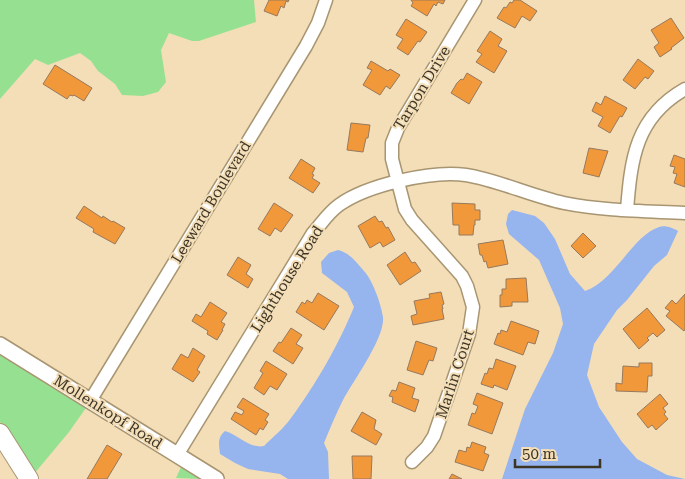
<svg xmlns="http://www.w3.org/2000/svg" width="685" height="479" font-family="'Roboto Serif',serif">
<rect width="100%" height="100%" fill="#f3deb8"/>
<path fill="#96e191" d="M 0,0 L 254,0 L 256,22 L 199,41 L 192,41 L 169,33 L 161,50 L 166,82 L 158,92 L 143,96 L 122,95 L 115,84 L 98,71 L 91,61 L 80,53 L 48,65 L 35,59 L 0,99 Z
M 0,351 L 88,405 L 69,432 L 34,474 L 0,422 Z
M 181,467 L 200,479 L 176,478 Z"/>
<path fill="#96b4ee" d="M 512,210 L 535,216 L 544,223 L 555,239 L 570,274 L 585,291 C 615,281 632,236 659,227 C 665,225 673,228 678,231 L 667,255 L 654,266 L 627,300 L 617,310 L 594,344 L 587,375 L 599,407 L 622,442 L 637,459 L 667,475 L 685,479 L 502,479 L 525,409 L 553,353 L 563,324 L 560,308 L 539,260 L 509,234 L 506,224 L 508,214 Z
M 338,250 C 350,253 356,262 364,271 C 373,281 381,304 383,317 C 385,338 353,381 343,400 C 336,414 330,428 324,443 L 328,452 L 329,479 L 288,479 L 280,474 L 248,469 L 235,463 L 220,454 C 219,444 217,438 225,431 C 239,435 249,449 264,446 C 273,437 284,428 291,418 C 315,386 339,344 354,307 L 347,292 L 322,273 L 321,262 L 329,253 Z"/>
<path fill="#f1983b" stroke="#97795d" d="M 269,0 L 289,0 L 288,2 L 286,1 L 284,8 L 281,6 L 277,16 L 264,11 Z
M 411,0 L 445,0 L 443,4 L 438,2 L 436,6 L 434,4 L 427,16 L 411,6 L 413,3 Z
M 514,0 L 520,0 L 537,11 L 530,21 L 522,16 L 515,28 L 497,18 L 504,7 L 506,8 L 510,2 L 512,3 Z
M 671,18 L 684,38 L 671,48 L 672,49 L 660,57 L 654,47 L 659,43 L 651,30 Z
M 406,19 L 427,32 L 420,42 L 418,41 L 408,55 L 397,48 L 403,39 L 396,35 Z
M 490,31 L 502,39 L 498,46 L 507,51 L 494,73 L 476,62 L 482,54 L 477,51 Z
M 638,59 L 654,71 L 648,79 L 645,77 L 635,89 L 623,80 Z
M 371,61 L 388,71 L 390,69 L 400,75 L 390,89 L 386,86 L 380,95 L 363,85 L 372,70 L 367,68 Z
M 55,65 L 92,88 L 84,101 L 74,95 L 73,96 L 70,95 L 67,99 L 43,84 Z
M 467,73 L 482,82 L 469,104 L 451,93 L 457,83 L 461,79 L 463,80 Z
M 605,96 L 627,108 L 622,117 L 620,116 L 610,133 L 598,126 L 603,117 L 592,111 L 596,102 L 601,105 Z
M 351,123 L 370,125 L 368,138 L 366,138 L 363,152 L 347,150 Z
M 589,148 L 608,151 L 599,177 L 583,173 Z
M 674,155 L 685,159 L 685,187 L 674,183 L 677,174 L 673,173 L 675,167 L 670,166 Z
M 301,159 L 315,168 L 312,174 L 314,175 L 312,178 L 320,183 L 313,193 L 289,178 Z
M 274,203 L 293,215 L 281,232 L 275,228 L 270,236 L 258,229 Z
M 452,203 L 475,204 L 475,210 L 480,210 L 480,220 L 475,220 L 475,225 L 474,225 L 473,235 L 459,235 L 459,225 L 453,225 Z
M 84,206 L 102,218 L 103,216 L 112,222 L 113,221 L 125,228 L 115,244 L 93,232 L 94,229 L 76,218 Z
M 375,216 L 379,222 L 382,221 L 386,228 L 388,227 L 395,240 L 383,247 L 380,242 L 370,248 L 358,226 Z
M 583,233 L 596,246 L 583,258 L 571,246 Z
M 503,240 L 508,264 L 488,268 L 486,261 L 484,262 L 482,255 L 480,255 L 478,244 Z
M 405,252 L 412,263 L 415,262 L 421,271 L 400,285 L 387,265 Z
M 238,257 L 251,265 L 246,274 L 253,279 L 248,288 L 227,275 Z
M 526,278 L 528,302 L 512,302 L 512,306 L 500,307 L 500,295 L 502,295 L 502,289 L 506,289 L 506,279 Z
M 441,292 L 444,304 L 442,305 L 443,309 L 442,309 L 444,319 L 413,325 L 411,316 L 417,314 L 414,301 L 430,298 L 429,294 Z
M 318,293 L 339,306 L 324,330 L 296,312 L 302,302 L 305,304 L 307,300 L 312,303 Z
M 685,294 L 685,329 L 684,331 L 666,316 L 670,311 L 665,308 L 672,300 L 676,304 Z
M 210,302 L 227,313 L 221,322 L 225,324 L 222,330 L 223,330 L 217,340 L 207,334 L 208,331 L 192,321 L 196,314 L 201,317 Z
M 647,308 L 665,330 L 657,337 L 653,333 L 647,338 L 649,340 L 639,349 L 623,329 Z
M 511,321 L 539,331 L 535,344 L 528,342 L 523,355 L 494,344 L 498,333 L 500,334 L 501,330 L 507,332 Z
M 291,328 L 302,335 L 296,344 L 303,348 L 293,364 L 273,351 L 279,342 L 281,343 Z
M 416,341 L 437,348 L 433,361 L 429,360 L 423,375 L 407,370 Z
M 193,348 L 205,356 L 197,370 L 200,372 L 193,382 L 172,369 L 181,354 L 188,358 Z
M 496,359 L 516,366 L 507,390 L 494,385 L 493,388 L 481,384 L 485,373 L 487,374 L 489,368 L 493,369 Z
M 266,361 L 287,374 L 277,390 L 270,386 L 264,395 L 254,388 L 263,373 L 260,371 Z
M 639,363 L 652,363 L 652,376 L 648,376 L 647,392 L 616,391 L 616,383 L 622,384 L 623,366 L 639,367 Z
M 399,382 L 415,388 L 412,398 L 419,400 L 415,412 L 392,402 L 393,397 L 389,396 L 392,390 L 396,391 Z
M 477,393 L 503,403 L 492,434 L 468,425 L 472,413 L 475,414 L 478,406 L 473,404 Z
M 660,394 L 668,404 L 663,408 L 666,412 L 664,414 L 668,419 L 656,430 L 652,425 L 648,428 L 637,414 Z
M 243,398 L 269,414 L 265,420 L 268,422 L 263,430 L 260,428 L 256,435 L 231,419 L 235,412 L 242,415 L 244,411 L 237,407 Z
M 362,412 L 376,420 L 374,429 L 382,434 L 376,445 L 351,431 Z
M 472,442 L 486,447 L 484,453 L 489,455 L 483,471 L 455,462 L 459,450 L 466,452 L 467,447 L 470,448 Z
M 107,445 L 122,454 L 107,479 L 87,479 Z
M 352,456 L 372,456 L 371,479 L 353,479 Z
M 452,474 L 462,479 L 449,479 Z"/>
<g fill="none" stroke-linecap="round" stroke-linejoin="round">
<g stroke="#a89571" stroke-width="15">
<path id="minor" d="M 627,210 C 631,158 636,117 685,89
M 90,401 L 306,46 L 318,23 L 326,0
M 177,455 L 313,233 C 322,223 328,213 339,205 C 367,185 432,170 466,175 C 498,180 531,196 564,203 C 604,211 645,211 685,213
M 412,462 L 427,447 L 434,436 L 469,334 L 473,307 L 467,286 L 462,276 L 412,220 L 405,209 L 392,159 L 392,143 L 398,128 L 475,0"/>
</g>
<g stroke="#a89571" stroke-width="18">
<path id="tertiary" d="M 0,345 L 216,479"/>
</g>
<g stroke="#a89571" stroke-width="20">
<path id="secondary" d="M 0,433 L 29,479"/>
</g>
<use href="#minor" stroke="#fff" stroke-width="12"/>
<use href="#tertiary" stroke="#fff" stroke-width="15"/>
<use href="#secondary" stroke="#fff" stroke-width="18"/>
</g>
<g text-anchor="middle" stroke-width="4" stroke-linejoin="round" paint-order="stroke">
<g font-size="15" fill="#3c3425" stroke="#f3deb8">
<text transform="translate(422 88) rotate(-59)" y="5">Tarpon Drive</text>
<text transform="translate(211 202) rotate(-59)" y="5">Leeward Boulevard</text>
<text transform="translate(287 279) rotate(-58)" y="5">Lighthouse Road</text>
<text transform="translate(455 374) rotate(-72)" y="5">Marlin Court</text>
<text transform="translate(108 412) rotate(32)" y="5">Mollenkopf Road</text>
</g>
</g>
<path d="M515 459v8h85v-8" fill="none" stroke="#3c3425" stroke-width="2.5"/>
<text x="522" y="459" font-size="15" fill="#3c3425" stroke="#f3deb8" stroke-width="4" paint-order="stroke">50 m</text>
</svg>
